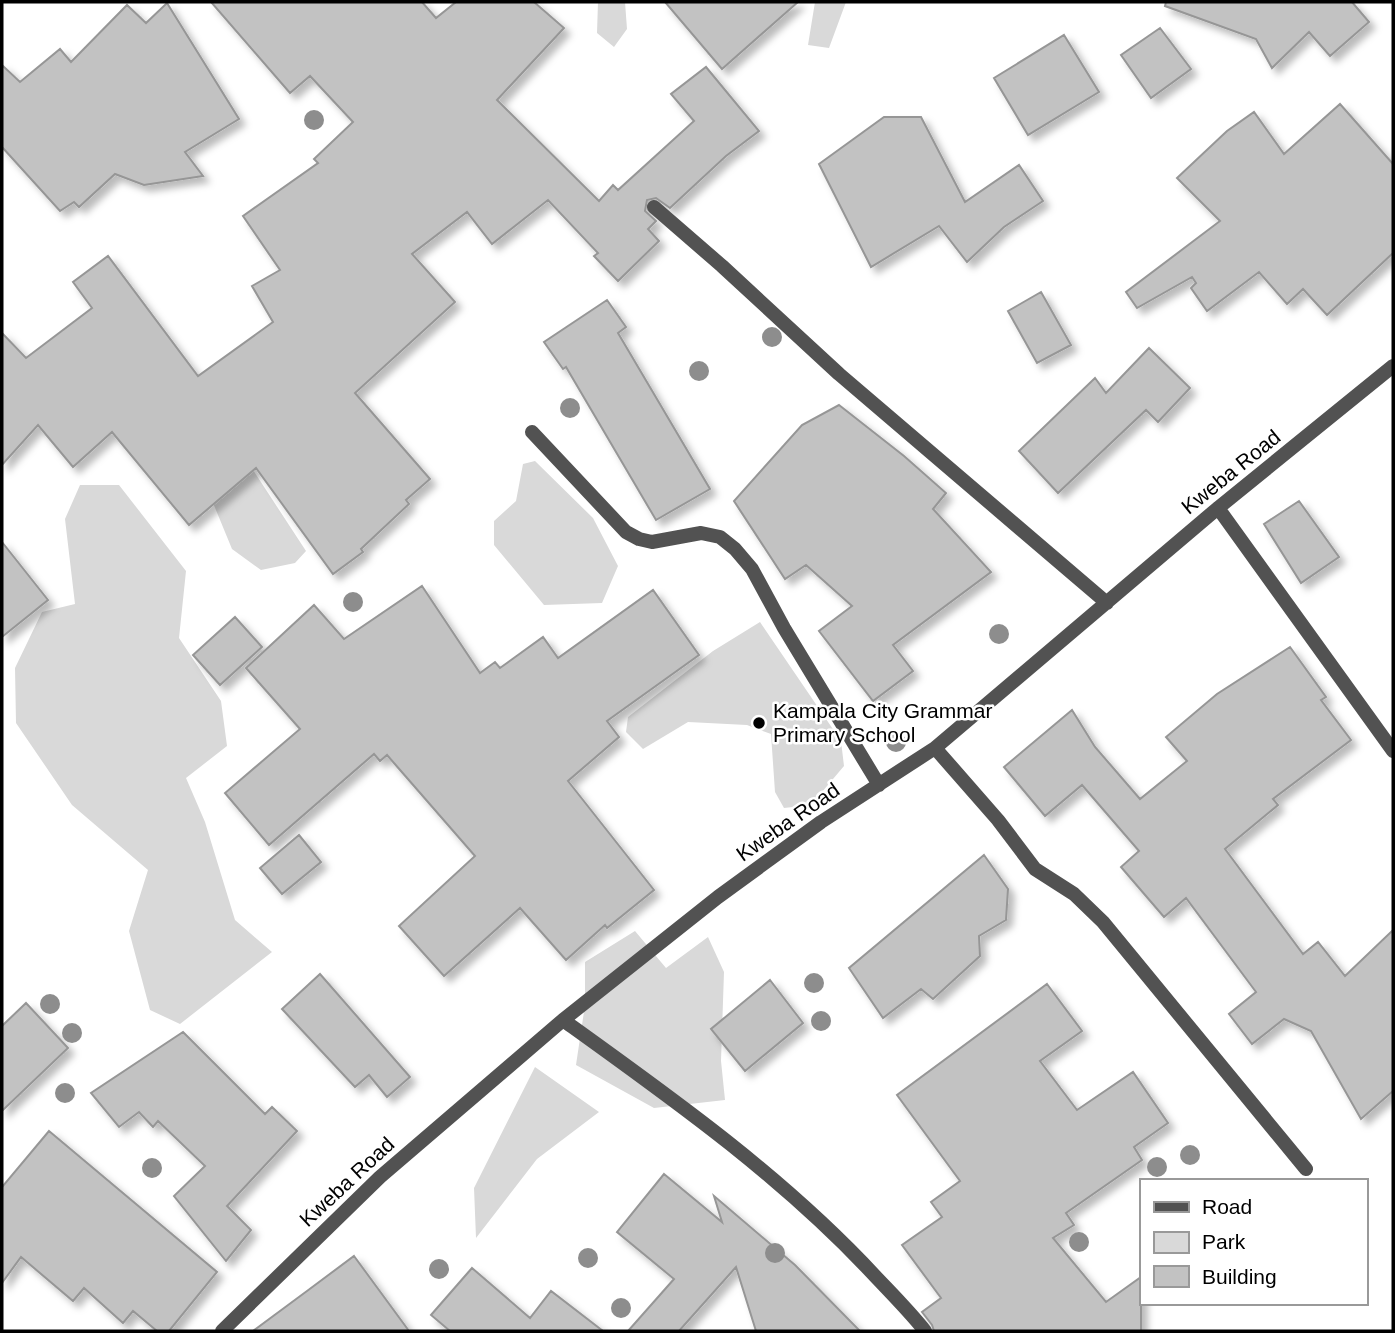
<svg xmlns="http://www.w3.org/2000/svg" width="1395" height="1333" font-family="Helvetica,sans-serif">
<defs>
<filter id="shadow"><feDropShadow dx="6" dy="6" stdDeviation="3.5" flood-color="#0004"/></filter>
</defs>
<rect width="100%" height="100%" fill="#fff"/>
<path fill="#d9d9d9" d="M 598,2 L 625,2 L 627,29 L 614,47 L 597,33 Z
M 815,2 L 846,2 L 829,48 L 808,45 Z
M 236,444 L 306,551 L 295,563 L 261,570 L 232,549 L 204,481 Z
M 535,461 L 593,518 L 618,566 L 602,603 L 544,605 L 494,545 L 494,521 L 516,501 L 523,464 Z
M 80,485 L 119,485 L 186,571 L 179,638 L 221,701 L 227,746 L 186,778 L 205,822 L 235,920 L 272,952 L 180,1024 L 150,1010 L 129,931 L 148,870 L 72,805 L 16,723 L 15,668 L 42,612 L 75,604 L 65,519 Z
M 760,622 L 841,741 L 844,766 L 811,805 L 784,808 L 775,792 L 771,734 L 747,725 L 688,722 L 643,749 L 626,732 L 628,717 L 713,651 Z
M 635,931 L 666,968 L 708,937 L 724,972 L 721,1061 L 725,1100 L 654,1108 L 576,1065 L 585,1005 L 585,962 Z
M 535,1067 L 599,1112 L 537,1159 L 476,1238 L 474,1188 Z"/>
<path fill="#c2c2c2" stroke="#969696" stroke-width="2" filter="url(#shadow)" d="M 211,2 L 422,2 L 436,18 L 456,2 L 534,2 L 564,28 L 497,100 L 599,201 L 613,185 L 618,190 L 694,121 L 671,94 L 706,67 L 759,131 L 726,156 L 670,208 L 656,198 L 647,200 L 645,211 L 656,221 L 648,229 L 659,241 L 618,281 L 594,256 L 598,253 L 548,200 L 492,244 L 467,212 L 412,254 L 455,302 L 355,393 L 430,479 L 406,500 L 409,504 L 361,549 L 363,552 L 333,574 L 256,468 L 189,525 L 112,432 L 73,467 L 38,425 L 2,465 L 2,333 L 26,358 L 92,308 L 73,282 L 108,256 L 198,376 L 273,322 L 252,286 L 280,270 L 243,216 L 318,163 L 314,159 L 353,122 L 310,76 L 290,93 Z
M 665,2 L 798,2 L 722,69 Z
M 1166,2 L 1352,2 L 1369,22 L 1330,56 L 1309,32 L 1272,68 L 1256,39 L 1165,6 Z
M 167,3 L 239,119 L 185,152 L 203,176 L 144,185 L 115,174 L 79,207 L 74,202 L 60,211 L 2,147 L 2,65 L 20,82 L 60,49 L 71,62 L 127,5 L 146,23 Z
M 1160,28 L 1191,69 L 1151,98 L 1121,55 Z
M 1064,35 L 1099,92 L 1028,135 L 994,78 Z
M 1340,104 L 1393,164 L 1393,253 L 1327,315 L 1303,289 L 1287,304 L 1259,272 L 1207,311 L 1191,288 L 1196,283 L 1192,277 L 1137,308 L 1126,292 L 1220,221 L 1177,178 L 1227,131 L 1254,112 L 1284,154 Z
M 884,117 L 921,117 L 965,202 L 1019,165 L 1043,201 L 1004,227 L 967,262 L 939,226 L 871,267 L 819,164 Z
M 1041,292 L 1071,345 L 1037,363 L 1008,311 Z
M 607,300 L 626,327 L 618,333 L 710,489 L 656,520 L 566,367 L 563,369 L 544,342 Z
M 1149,348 L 1190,388 L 1158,422 L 1146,410 L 1058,493 L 1019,451 L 1095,378 L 1106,393 Z
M 839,405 L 904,456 L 946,493 L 933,509 L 991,572 L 893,645 L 913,671 L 873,701 L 819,631 L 852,606 L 806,565 L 785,579 L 734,501 L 802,425 Z
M 1299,501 L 1339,557 L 1301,583 L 1264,524 Z
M 2,542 L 48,600 L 2,637 Z
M 422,586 L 480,673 L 495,662 L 500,668 L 543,637 L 558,658 L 653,590 L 699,655 L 607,721 L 619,737 L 568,781 L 654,890 L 607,928 L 605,925 L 566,960 L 520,908 L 444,976 L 399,926 L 475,856 L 387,755 L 380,761 L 374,754 L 269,845 L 225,793 L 300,729 L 246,668 L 314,605 L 344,639 Z
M 235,617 L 262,647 L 220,685 L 193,655 Z
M 1290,647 L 1326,697 L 1321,700 L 1351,740 L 1273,799 L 1278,805 L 1225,849 L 1303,954 L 1318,942 L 1345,976 L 1393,930 L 1393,1091 L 1361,1119 L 1311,1031 L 1284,1019 L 1252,1044 L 1229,1014 L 1256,992 L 1186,898 L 1164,917 L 1121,867 L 1139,851 L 1082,785 L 1045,816 L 1004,767 L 1072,710 L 1095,747 L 1140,799 L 1187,761 L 1166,737 L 1217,694 Z
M 299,835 L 321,862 L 282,894 L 260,868 Z
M 984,855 L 1008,889 L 1006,920 L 979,936 L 980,956 L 933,999 L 921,989 L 883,1018 L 849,968 Z
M 320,974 L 410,1077 L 387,1097 L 369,1075 L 355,1087 L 282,1009 Z
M 770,980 L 803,1023 L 745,1071 L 711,1029 Z
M 1047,984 L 1082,1031 L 1040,1061 L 1077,1110 L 1133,1072 L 1168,1123 L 1134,1147 L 1142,1160 L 1066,1213 L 1074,1225 L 1053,1238 L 1106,1302 L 1141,1277 L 1141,1331 L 934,1331 L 932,1325 L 922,1312 L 941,1298 L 902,1245 L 942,1217 L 931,1202 L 960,1181 L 897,1095 Z
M 26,1003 L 68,1048 L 2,1111 L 2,1026 Z
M 183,1032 L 265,1114 L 272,1107 L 297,1131 L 227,1206 L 251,1230 L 226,1261 L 174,1196 L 205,1166 L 158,1121 L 153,1127 L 139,1112 L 119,1127 L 91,1093 Z
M 49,1131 L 217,1272 L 169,1331 L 157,1331 L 133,1311 L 123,1323 L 84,1288 L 73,1301 L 21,1257 L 2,1283 L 2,1187 Z
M 664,1174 L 722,1222 L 714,1196 L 795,1265 L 860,1331 L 756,1331 L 736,1267 L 679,1331 L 628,1331 L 674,1279 L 617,1232 Z
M 354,1256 L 409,1331 L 253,1331 L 307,1291 Z
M 472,1268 L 530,1318 L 551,1291 L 603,1331 L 450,1331 L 431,1315 Z"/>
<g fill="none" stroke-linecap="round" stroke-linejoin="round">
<path stroke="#525252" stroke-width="14" d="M 654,207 L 722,266 L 839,374 L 1107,603
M 532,432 L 626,532 L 639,539 L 652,542 L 701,533 L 720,537 L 735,549 L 752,569 L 784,628 L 879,785
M 1218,508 L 1393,751
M 935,748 L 998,820 L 1035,869 L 1074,894 L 1103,922 L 1306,1169
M 563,1020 C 673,1099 783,1177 875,1276 C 892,1294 910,1312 925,1331
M 222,1331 L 380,1177 L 563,1020 L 718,897 L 821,822 L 935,748 L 1218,508 L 1393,366"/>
</g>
<g fill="#8d8d8d">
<circle cx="314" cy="120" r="10"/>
<circle cx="772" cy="337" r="10"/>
<circle cx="699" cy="371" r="10"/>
<circle cx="570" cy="408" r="10"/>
<circle cx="353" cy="602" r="10"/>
<circle cx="999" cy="634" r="10"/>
<circle cx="896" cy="742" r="10"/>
<circle cx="814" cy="983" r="10"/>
<circle cx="50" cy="1004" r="10"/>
<circle cx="821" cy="1021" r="10"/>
<circle cx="72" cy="1033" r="10"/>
<circle cx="65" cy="1093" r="10"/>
<circle cx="1190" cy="1155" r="10"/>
<circle cx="1157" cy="1167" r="10"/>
<circle cx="152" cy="1168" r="10"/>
<circle cx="1079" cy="1242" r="10"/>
<circle cx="775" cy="1253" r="10"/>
<circle cx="588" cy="1258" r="10"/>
<circle cx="439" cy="1269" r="10"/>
<circle cx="621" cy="1308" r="10"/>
</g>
<circle fill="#000" stroke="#fff" stroke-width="2.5" cx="759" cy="723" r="7"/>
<g text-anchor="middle" stroke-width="5" stroke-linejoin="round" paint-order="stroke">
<g font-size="21" fill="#000" stroke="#fff">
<text transform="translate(1231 472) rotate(-39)" y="7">Kweba Road</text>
<text transform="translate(788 822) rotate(-35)" y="7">Kweba Road</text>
<text transform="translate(347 1182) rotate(-43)" y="7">Kweba Road</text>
</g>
<g font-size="21" fill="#000" stroke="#fff" text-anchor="start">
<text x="773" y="718">Kampala City Grammar<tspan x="773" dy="24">Primary School</tspan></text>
</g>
</g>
<rect width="1395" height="1333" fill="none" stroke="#000000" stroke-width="7"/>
<rect x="1140" y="1179" width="228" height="126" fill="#ffffff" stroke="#999999" stroke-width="2"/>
<rect x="1154" y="1202" width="35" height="10" fill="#525252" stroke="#999999" stroke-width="2"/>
<text x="1202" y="1214" font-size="21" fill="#000000">Road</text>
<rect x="1154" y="1232" width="35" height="21" fill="#d9d9d9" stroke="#999999" stroke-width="2"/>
<text x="1202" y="1249" font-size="21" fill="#000000">Park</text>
<rect x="1154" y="1266" width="35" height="21" fill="#c2c2c2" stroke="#999999" stroke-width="2"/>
<text x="1202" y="1284" font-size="21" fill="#000000">Building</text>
</svg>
